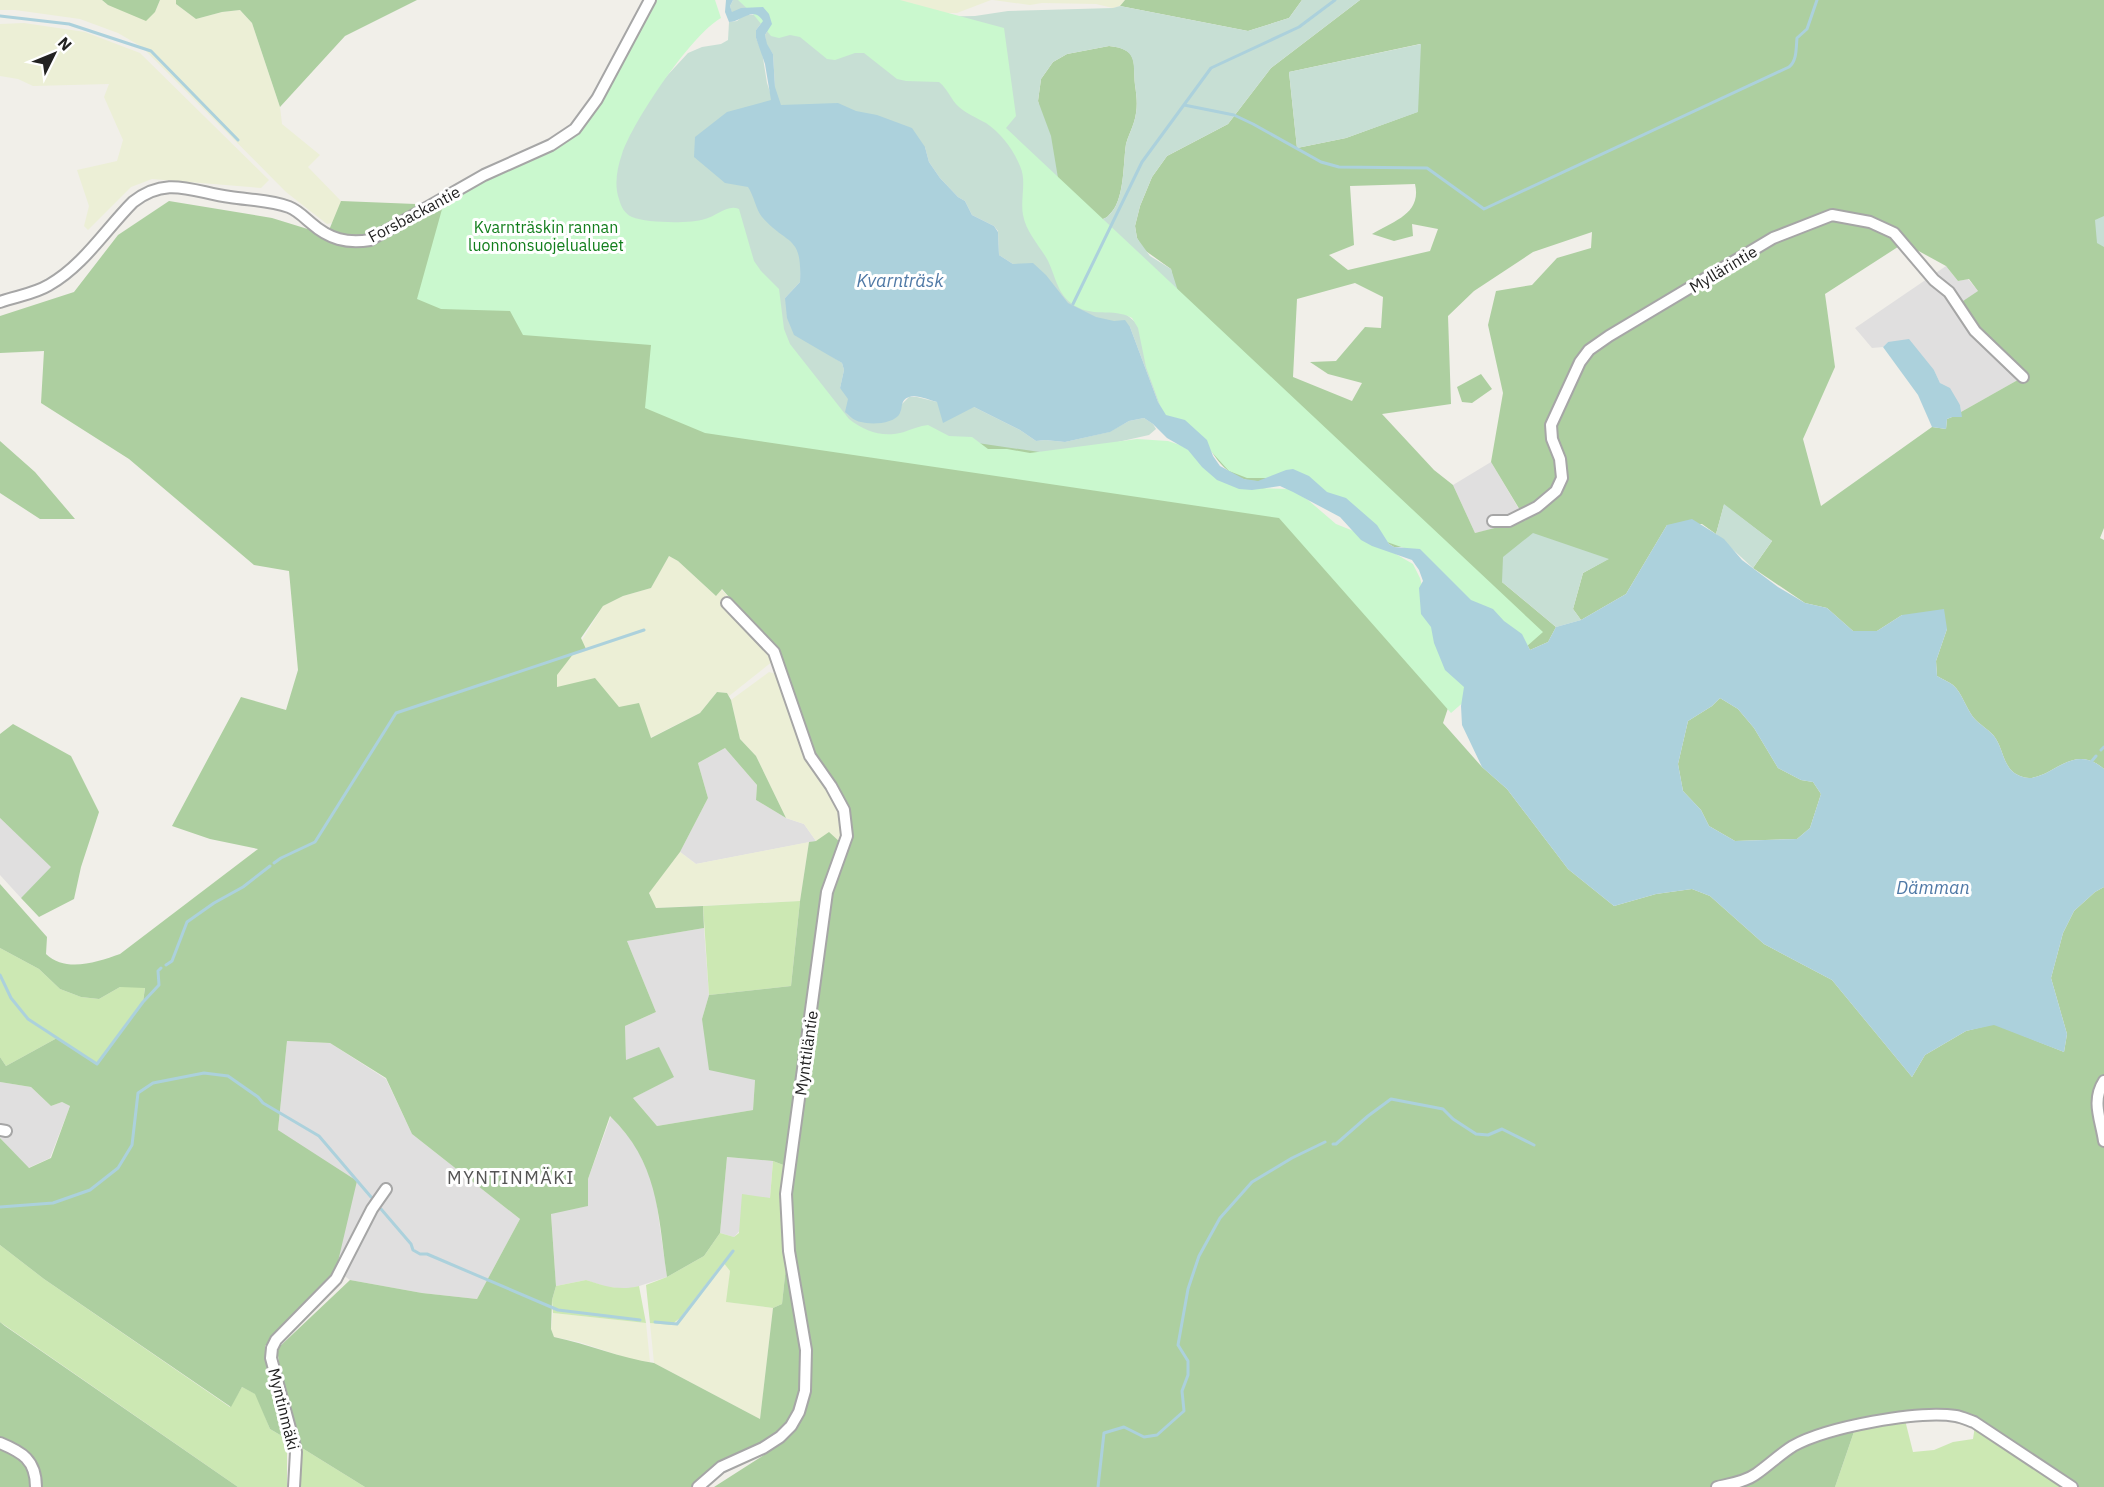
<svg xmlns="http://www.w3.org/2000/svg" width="2104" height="1487" font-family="'IBM Plex Sans',sans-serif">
<rect width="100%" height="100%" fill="#f1efe9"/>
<path fill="#e0dfdf" d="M 1946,266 L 1958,281 L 1968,279 L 1978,291 L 2023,377 L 1961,412 L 1960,405 L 1940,383 L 1934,370 L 1888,342 L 1883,347 L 1872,348 L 1855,328 Z
M 1491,462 L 1526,521 L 1475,533 L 1453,485 Z
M 725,748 L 757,785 L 756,800 L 786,818 L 804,824 L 816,841 L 696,864 L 680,852 L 708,798 L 698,763 Z
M 0,818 L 52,867 L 21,898 L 0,875 Z
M 704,928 L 709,995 L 702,1019 L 755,1080 L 753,1110 L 657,1126 L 633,1098 L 674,1076 L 626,1061 L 625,1026 L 656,1012 L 627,941 Z
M 287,1041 L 330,1043 L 386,1079 L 412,1134 L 520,1219 L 477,1299 L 422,1293 L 350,1280 L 336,1270 L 278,1130 Z
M 0,1082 L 31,1087 L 51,1106 L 62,1102 L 70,1106 L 50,1158 L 28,1168 L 0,1138 Z
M 611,1116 L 635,1144 L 654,1185 L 667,1277 L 630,1289 L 606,1287 L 586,1280 L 556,1286 L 551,1213 L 587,1206 L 588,1179 Z
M 727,1157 L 773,1161 L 770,1198 L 734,1237 L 720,1233 Z"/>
<path fill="#ecefd6" d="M 0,0 L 102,0 L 108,5 L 155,12 L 160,0 L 176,0 L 176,4 L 196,19 L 222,12 L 240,10 L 252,23 L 280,107 L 282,124 L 320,155 L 308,167 L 341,201 L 336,222 L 327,224 L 286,192 L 142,47 L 118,33 L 80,19 L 15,10 L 0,10 Z
M 883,0 L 991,0 L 957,13 L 938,13 Z
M 993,0 L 1125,0 L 1120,6 L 1113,8 L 1096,4 L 1042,3 L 1030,5 Z
M 24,23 L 85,32 L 140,53 L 269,180 L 261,188 L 152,179 L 131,187 L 88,230 L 84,226 L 89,206 L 77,170 L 117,161 L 123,140 L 104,97 L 109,84 L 33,86 L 18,79 L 0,76 L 0,24 Z
M 669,556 L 678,561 L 716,596 L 721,589 L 744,614 L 773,661 L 729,696 L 727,693 L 717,692 L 700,713 L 650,738 L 619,708 L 557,688 L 556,675 L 574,653 L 603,606 L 623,596 L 651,588 Z
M 769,672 L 780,675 L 840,811 L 844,836 L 841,843 L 816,841 L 804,824 L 786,818 L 756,756 L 740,739 L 731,700 Z
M 809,842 L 800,901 L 655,908 L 649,892 L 680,852 L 696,864 Z
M 723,1261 L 730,1271 L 727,1302 L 773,1308 L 760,1419 L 654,1363 L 650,1323 L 671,1325 L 680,1318 Z
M 553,1313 L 646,1323 L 650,1362 L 636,1361 L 579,1342 L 554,1337 L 551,1329 Z"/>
<path fill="#cce8b3" d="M 800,901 L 791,986 L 709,995 L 703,906 Z
M 0,948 L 39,969 L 60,989 L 81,997 L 99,999 L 120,987 L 145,987 L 143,1002 L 97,1064 L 57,1038 L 6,1066 L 0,1057 Z
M 773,1161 L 786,1166 L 787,1257 L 782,1304 L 773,1308 L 726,1302 L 730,1271 L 723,1262 L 680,1318 L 671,1325 L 650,1323 L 646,1285 L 667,1277 L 704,1256 L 720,1233 L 734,1237 L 739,1233 L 742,1194 L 770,1198 Z
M 0,1245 L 44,1279 L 230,1407 L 242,1387 L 256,1394 L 270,1429 L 287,1439 L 287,1487 L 238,1487 L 0,1322 Z
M 586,1280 C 604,1286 620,1291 639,1286 L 646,1323 L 553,1313 L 552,1300 L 556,1286 Z
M 1905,1420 L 1913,1452 L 1934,1450 L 1953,1442 L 1973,1439 L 1975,1426 L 2066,1487 L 1835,1487 L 1855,1429 Z
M 302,1448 L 365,1487 L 299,1487 Z"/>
<path fill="#adcfa0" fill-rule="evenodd" d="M 102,0 L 160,0 L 155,12 L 146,21 L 108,5 Z
M 176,0 L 417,0 L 345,36 L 280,107 L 252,23 L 240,10 L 222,12 L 196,19 L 176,4 Z
M 1125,0 L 1302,0 L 1289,18 L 1248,31 L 1120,6 Z
M 1360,0 L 2104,0 L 2104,528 L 2100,538 L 2104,540 L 2104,769 C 2070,739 2047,788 2020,776 C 2004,770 2004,752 1996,739 C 1991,730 1979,725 1973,717 C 1966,708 1962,693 1953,685 C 1949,682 1942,679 1937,676 L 1936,661 L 1947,629 L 1902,615 L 1877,631 L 1853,631 L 1827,608 L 1805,603 L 1753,568 L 1772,541 L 1724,505 L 1716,534 L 1702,524 L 1667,525 L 1626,594 L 1581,620 L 1573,609 L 1583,573 L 1608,559 L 1502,582 L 1556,627 L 1548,642 L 1530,650 L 1522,634 L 1439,570 L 1409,547 L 1394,547 L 1389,544 L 1346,498 L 1258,481 C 1235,482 1217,464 1208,444 L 1171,269 L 1143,249 L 1137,238 L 1135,226 L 1140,206 L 1152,177 L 1167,156 L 1228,124 L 1271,68 ZM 1420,44 L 1417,112 L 1346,138 L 1297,148 L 1289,72 ZM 1415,184 C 1422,214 1393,221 1372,234 L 1394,241 L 1413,236 L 1412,224 L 1438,229 L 1430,251 L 1348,270 L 1329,255 L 1354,245 L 1350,186 ZM 1592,232 L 1591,248 L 1557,258 L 1532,285 L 1496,291 L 1488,325 L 1503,393 L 1491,462 L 1526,520 L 1475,533 L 1453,485 L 1434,470 L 1382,414 L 1451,404 L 1448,316 L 1474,291 L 1533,252 ZM 1904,243 L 1946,266 L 1958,281 L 1969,279 L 1978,291 L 1963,301 L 1975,331 L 2023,377 L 1961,412 L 1961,417 L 1952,417 L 1947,419 L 1946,429 L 1932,427 L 1821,506 L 1803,439 L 1835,367 L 1825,294 ZM 1355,283 L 1383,297 L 1381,328 L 1365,327 L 1336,361 L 1310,362 L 1328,374 L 1362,383 L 1352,401 L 1293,377 L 1297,299 Z
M 1109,46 C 1139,49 1133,62 1135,85 C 1137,98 1138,109 1134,122 C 1132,129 1128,136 1126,144 C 1123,163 1125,201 1109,215 C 1106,219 1097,221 1092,223 L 1060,190 L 1038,101 L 1041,79 L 1053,62 L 1067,54 Z
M 169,201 L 272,218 L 327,235 L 341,201 L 490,207 L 500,216 L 629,275 L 662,280 L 701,279 L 719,284 L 733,295 L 745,311 L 779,384 L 794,397 L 803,412 L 808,436 L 827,445 L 847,451 L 869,451 L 892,446 L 922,432 L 964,441 L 1105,452 L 1147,447 L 1206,473 L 1274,491 L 1410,595 L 1451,699 L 1443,723 L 1482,767 L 1507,789 L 1568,869 L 1614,906 L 1656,894 L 1692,889 L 1710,896 L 1764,944 L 1832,980 L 1912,1077 L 1925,1055 L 1966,1031 L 1994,1024 L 2064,1052 L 2067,1034 L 2051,978 L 2063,933 L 2074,911 L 2095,892 L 2104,887 L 2104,1487 L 2067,1487 L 2066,1479 L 1974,1417 L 1954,1412 L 1925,1411 L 1901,1413 L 1857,1423 L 1835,1487 L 714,1487 L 778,1446 L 800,1418 L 807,1394 L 811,1369 L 794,1250 L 789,1191 L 830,894 L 850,837 L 847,812 L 832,781 L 813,755 L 777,652 L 722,589 L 716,596 L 678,561 L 669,556 L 651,588 L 623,596 L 603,606 L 581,638 L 586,649 L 574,653 L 557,675 L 557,687 L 595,678 L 619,707 L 639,703 L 651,738 L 700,713 L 717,692 L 727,693 L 731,700 L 740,739 L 756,756 L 786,818 L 756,800 L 757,785 L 725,748 L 698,763 L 708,798 L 680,852 L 649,893 L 656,908 L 703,906 L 704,928 L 627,941 L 656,1012 L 625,1026 L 626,1060 L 659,1047 L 674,1077 L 633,1098 L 657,1126 L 753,1110 L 755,1080 L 709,1070 L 702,1019 L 709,995 L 791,986 L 800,901 L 809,842 L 816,841 L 829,832 L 841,843 L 824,891 L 786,1166 L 773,1161 L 727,1157 L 720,1233 L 704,1256 L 667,1277 C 658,1215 659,1163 610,1116 L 588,1179 L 588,1206 L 551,1214 L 556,1286 L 552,1300 L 551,1329 L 554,1337 C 588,1344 620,1358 654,1363 L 760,1419 L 773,1308 L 782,1304 L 787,1257 L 803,1367 L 801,1392 L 793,1414 L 785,1427 L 766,1441 L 720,1461 L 692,1487 L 365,1487 L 302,1448 L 282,1383 L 277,1349 L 350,1280 L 422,1293 L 477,1299 L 520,1219 L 412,1134 L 386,1078 L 330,1043 L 287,1041 L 278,1130 L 357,1181 L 336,1270 L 265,1346 L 287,1439 L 270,1429 L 255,1394 L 242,1387 L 231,1407 L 44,1279 L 0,1245 L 0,1138 L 29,1168 L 51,1158 L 70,1106 L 62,1102 L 51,1106 L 31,1087 L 0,1082 L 0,1057 L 6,1066 L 57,1038 L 98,1064 L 143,1002 L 145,988 L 120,987 L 99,999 L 81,997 L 60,989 L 39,969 L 0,948 L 0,884 L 47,937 L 46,954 C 66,973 97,962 120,954 L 258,849 L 210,839 L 172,826 L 241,697 L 286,710 L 298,670 L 289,571 L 254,565 L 129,459 L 41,403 L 44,351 L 0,353 L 0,316 L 74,292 L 118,235 Z
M 1481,374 L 1492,389 L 1472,403 L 1462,402 L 1457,387 Z
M 0,441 L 35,472 L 75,519 L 40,519 L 0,493 Z
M 1720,698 L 1738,709 L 1754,728 L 1778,768 L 1801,780 L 1813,782 L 1821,794 L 1810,828 L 1797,839 L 1735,841 L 1709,826 L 1701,810 L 1683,791 L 1678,764 L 1688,721 L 1712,706 Z
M 13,724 L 71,756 L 99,812 L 81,867 L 74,899 L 39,917 L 21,898 L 51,867 L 0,818 L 0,734 Z
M 0,1322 L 5,1326 L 238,1487 L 0,1487 Z"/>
<path fill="#c7dfd4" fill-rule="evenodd" d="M 733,0 L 851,0 L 928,17 L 975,16 L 1008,11 L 1113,8 L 1120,6 L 1248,31 L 1289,18 L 1302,0 L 1360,0 L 1271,68 L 1228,124 L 1167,156 L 1152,177 L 1140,206 L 1135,226 L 1137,238 L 1150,256 L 1171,269 L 1183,307 L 1166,415 L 1158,402 L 1130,327 L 1099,323 L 1056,301 L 1013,264 L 999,255 L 998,231 L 994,226 L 972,215 L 965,201 L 958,197 L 940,178 L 929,162 L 925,147 L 801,260 L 800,282 L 785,298 L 828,354 L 842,363 L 844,370 L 840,388 L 900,413 L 901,405 L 909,397 L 917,397 L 937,402 L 974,407 L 1020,430 L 1036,441 L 1045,440 L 1065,442 L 1109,432 L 1129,421 L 1144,418 L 1153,424 L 1156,429 L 1149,435 L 1060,455 L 964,441 L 869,451 L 491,195 L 652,92 L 688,53 L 702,47 L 721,44 L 728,40 L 729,22 L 737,21 L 744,15 L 757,15 L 763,21 L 756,30 L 756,38 L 762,52 L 767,83 L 771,95 L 775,87 L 773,54 L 766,44 L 765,35 L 772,24 L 769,14 L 732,13 L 730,6 ZM 1109,46 C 1138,49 1133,62 1135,85 C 1137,98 1138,109 1134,122 C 1132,129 1128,136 1126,144 C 1123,163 1125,201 1109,215 C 1106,219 1097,221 1092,223 L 1060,190 L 1051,136 L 1038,101 L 1041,79 L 1053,62 L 1067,54 ZM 1094,287 L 1146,310 L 1154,338 Z
M 1421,44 L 1418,112 L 1346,138 L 1297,148 L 1289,72 Z
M 2104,216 L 2104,247 L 2097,243 L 2095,220 Z
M 1724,504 L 1772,541 L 1753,568 L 1716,534 Z
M 1533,533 L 1609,559 L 1583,573 L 1573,609 L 1581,620 L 1556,627 L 1502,582 L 1503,557 Z"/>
<path fill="#caf8ce" d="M 652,0 L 715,0 L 721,18 C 691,35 633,121 622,154 C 617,168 614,185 619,199 C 621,207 625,214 632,217 C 647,223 689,224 705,219 C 717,216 727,204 739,209 L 754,261 L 761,271 L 779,289 L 784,329 L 790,344 L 849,419 C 866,432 883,438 904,432 C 912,429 920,426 928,425 L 949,436 L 972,437 L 988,449 L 1007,449 L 1030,453 L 1137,439 L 1168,441 L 1180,445 L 1254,488 L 1290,489 L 1308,500 L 1336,524 L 1361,534 L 1413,564 L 1420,578 L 1426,601 L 1490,679 L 1451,713 L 1279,518 L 705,433 L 645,408 L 651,345 L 523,335 L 510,311 L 441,309 L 417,299 L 444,202 L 572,130 Z
M 738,0 L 900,0 L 1004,28 L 1016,116 L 1006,128 L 1543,632 L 1508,663 L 1429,560 L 1418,553 L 1387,542 L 1353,518 L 1265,478 L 1247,478 L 1229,471 L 1208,448 L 1171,421 L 1162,411 L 1146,367 L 1138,328 L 1132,318 C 1113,307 1091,319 1071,303 C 1057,293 1055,274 1047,259 C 1039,245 1026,232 1023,215 C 1020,199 1027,181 1020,166 C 1013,149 1001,133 986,123 C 977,118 967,114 959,107 C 951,100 948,89 939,82 L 906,81 L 897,79 L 864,53 L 855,53 L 835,60 L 827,59 L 800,37 L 790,35 L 779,38 L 771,36 L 753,14 Z"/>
<path fill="#acd1dc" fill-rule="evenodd" d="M 726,0 L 733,0 L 730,6 L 732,12 L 741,8 L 763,7 L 769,14 L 772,24 L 765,35 L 767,44 L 773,54 L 775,87 L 781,105 L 838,103 L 856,111 L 877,115 L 912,128 L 925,147 L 929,162 L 940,178 L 958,197 L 965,201 L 972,215 L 994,226 L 998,232 L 999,255 L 1013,264 L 1033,263 L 1046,275 L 1068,303 L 1096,317 L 1114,321 L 1125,320 L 1130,327 L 1158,402 L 1166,415 L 1185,420 L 1207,440 L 1213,456 L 1220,466 L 1244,479 L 1258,481 L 1286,470 L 1293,469 L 1309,476 L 1327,492 L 1346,498 L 1377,525 L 1389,544 L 1394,547 L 1420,549 L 1471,600 L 1493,609 L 1504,621 L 1522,634 L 1530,650 L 1548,642 L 1556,627 L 1581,620 L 1626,594 L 1667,525 L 1692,519 L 1724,539 L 1742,560 L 1778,587 L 1805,603 L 1827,608 L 1853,631 L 1877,631 L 1902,615 L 1944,609 L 1947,629 L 1936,661 L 1937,676 C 1942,679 1949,682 1953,685 C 1962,693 1966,708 1973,717 C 1979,725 1991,730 1996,739 C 2004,752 2004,770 2020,776 C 2047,788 2070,739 2104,769 L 2104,887 L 2095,892 L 2074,911 L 2063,933 L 2051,978 L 2067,1034 L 2064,1052 L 1994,1025 L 1966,1031 L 1925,1055 L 1912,1077 L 1832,980 L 1764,944 L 1710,896 L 1692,889 L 1656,894 L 1614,906 L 1568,869 L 1507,789 L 1482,767 L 1462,725 L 1461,706 L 1464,687 L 1445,670 L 1434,643 L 1431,627 L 1421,614 L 1419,588 L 1423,581 L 1419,570 L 1412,560 L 1372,546 L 1361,540 L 1340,517 L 1293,492 L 1280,486 L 1252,490 L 1239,489 L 1217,480 L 1202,467 L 1188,450 L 1167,438 L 1153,424 L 1144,418 L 1129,421 L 1110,432 L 1065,442 L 1045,440 L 1036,441 L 1020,430 L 974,407 L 943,423 L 937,402 C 929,400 917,394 909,397 C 900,400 903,407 900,413 C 895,424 871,425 861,422 C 854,421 850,416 845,412 L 848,399 L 840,388 L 844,370 L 842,363 L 794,335 L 787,318 L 785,298 L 800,282 C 802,234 789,247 762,217 C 756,210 754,196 748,187 L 725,183 L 694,157 L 695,137 L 727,112 L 771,100 L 765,64 L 756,38 L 756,30 L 763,21 C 754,5 740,22 729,22 L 725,12 ZM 1720,698 L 1738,709 L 1754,728 L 1778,768 L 1801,780 L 1813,782 L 1821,794 L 1810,828 L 1797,839 L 1735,841 L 1709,826 L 1701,810 L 1683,791 L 1678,764 L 1688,721 L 1712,706 Z
M 1909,339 L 1934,370 L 1940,383 L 1950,388 L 1960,405 L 1962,417 L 1952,417 L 1947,419 L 1946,429 L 1932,427 L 1918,395 L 1883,347 L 1888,342 Z"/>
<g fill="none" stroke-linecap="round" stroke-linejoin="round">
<path stroke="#acd1dc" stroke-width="3" d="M 0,16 L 69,24 L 151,51 L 238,140
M 1184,105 L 1234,115 L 1253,124 L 1321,162 L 1339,167 L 1427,168 L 1484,209 L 1789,67 C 1797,61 1796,48 1797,38 L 1807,29 L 1817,0
M 1073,304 L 1142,162 L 1211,68 L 1299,27 L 1335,0
M 2101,750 L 2104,747
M 2091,762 L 2096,756
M 274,863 L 281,858 L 315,842 L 396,713 L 644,630
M 166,965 L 172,961 L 187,922 L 214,903 L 243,887 L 270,866
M 0,975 L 11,998 L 28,1019 L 97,1064 L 143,1002 L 159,985 L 158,971 L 161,968
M 1333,1144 L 1336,1144 L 1368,1116 L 1391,1099 L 1443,1109 L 1453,1119 L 1476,1134 L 1488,1135 L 1502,1129 L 1534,1145
M 0,1207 L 53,1203 L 90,1190 L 118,1168 L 132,1145 L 138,1093 L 153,1083 L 204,1073 L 228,1076 L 258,1097 L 263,1103 L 319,1136 L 371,1197
M 381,1209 L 411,1244 L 413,1250 L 420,1254 L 427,1254 L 558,1310 L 640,1320
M 655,1322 L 677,1324 L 733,1251
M 1098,1487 L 1104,1433 L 1124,1427 L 1144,1437 L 1157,1435 L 1184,1411 L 1182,1391 L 1188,1375 L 1188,1361 L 1178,1345 L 1188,1289 L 1199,1256 L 1220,1218 L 1252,1182 L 1292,1158 L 1325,1142"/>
<g stroke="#a6a6a6" stroke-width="14">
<path id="street" d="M 0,302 C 17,296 34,294 49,285 C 83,266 106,229 133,202 C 167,175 193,192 230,197 C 249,200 270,200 289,207 C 297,210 304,217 311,223 C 329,239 347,244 370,240 L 484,175 L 551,145 L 575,129 L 597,99 L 650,0
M 1493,521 L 1509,521 L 1537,507 L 1556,491 L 1562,478 L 1560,459 L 1552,439 L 1551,425 L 1580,362 L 1589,350 L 1609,336 L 1773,238 L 1832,215 L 1870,222 L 1894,233 L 1934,280 L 1949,292 L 1975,331 L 2023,377
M 2104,1081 C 2091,1101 2101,1120 2104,1141
M 0,1130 L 6,1131
M 0,1443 C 22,1452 36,1460 36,1487
M 294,1487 L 296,1452 L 294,1443 L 271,1358 L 272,1348 L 276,1340 L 336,1279 L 372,1209 L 386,1189
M 698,1487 L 721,1467 L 763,1448 L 780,1437 L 791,1426 L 799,1412 L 805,1391 L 806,1350 L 789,1251 L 786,1194 L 827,892 L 847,836 L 844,810 L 831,786 L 810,756 L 774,652 L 727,603
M 1717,1487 C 1730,1484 1745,1482 1756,1474 C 1769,1465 1780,1454 1793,1446 C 1827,1427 1918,1410 1956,1416 C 1962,1417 1968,1420 1974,1422 L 2072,1487"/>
</g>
<use href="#street" stroke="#fff" stroke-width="10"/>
</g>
<g text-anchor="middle" stroke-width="6" stroke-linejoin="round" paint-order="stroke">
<g font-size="16" fill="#222" stroke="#fff">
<text transform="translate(414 214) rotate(-28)" y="6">Forsbackantie</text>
<text transform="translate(1723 269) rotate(-31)" y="6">Myllärintie</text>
<text transform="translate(806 1053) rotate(-82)" y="6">Mynttiläntie</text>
<text transform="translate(284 1409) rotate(76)" y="6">Myntinmäki</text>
</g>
<g font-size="16" fill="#127e1c" stroke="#fff">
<text x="546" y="233">Kvarnträskin rannan<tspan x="546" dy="18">luonnonsuojelualueet</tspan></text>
</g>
<g font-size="18" font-style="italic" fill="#4f79a6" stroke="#fff">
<text x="900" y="287">Kvarnträsk</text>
<text x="1933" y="894">Dämman</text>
</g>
<g font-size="18" letter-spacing="1.5" fill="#555" stroke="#fff">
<text x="511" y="1184">MYNTINMÄKI</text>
</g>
</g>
<g transform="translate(54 54) rotate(47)" stroke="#ffffff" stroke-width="4.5" paint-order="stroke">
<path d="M0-4.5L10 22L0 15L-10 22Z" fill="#222222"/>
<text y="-9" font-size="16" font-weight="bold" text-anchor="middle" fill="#222222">N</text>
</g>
</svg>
